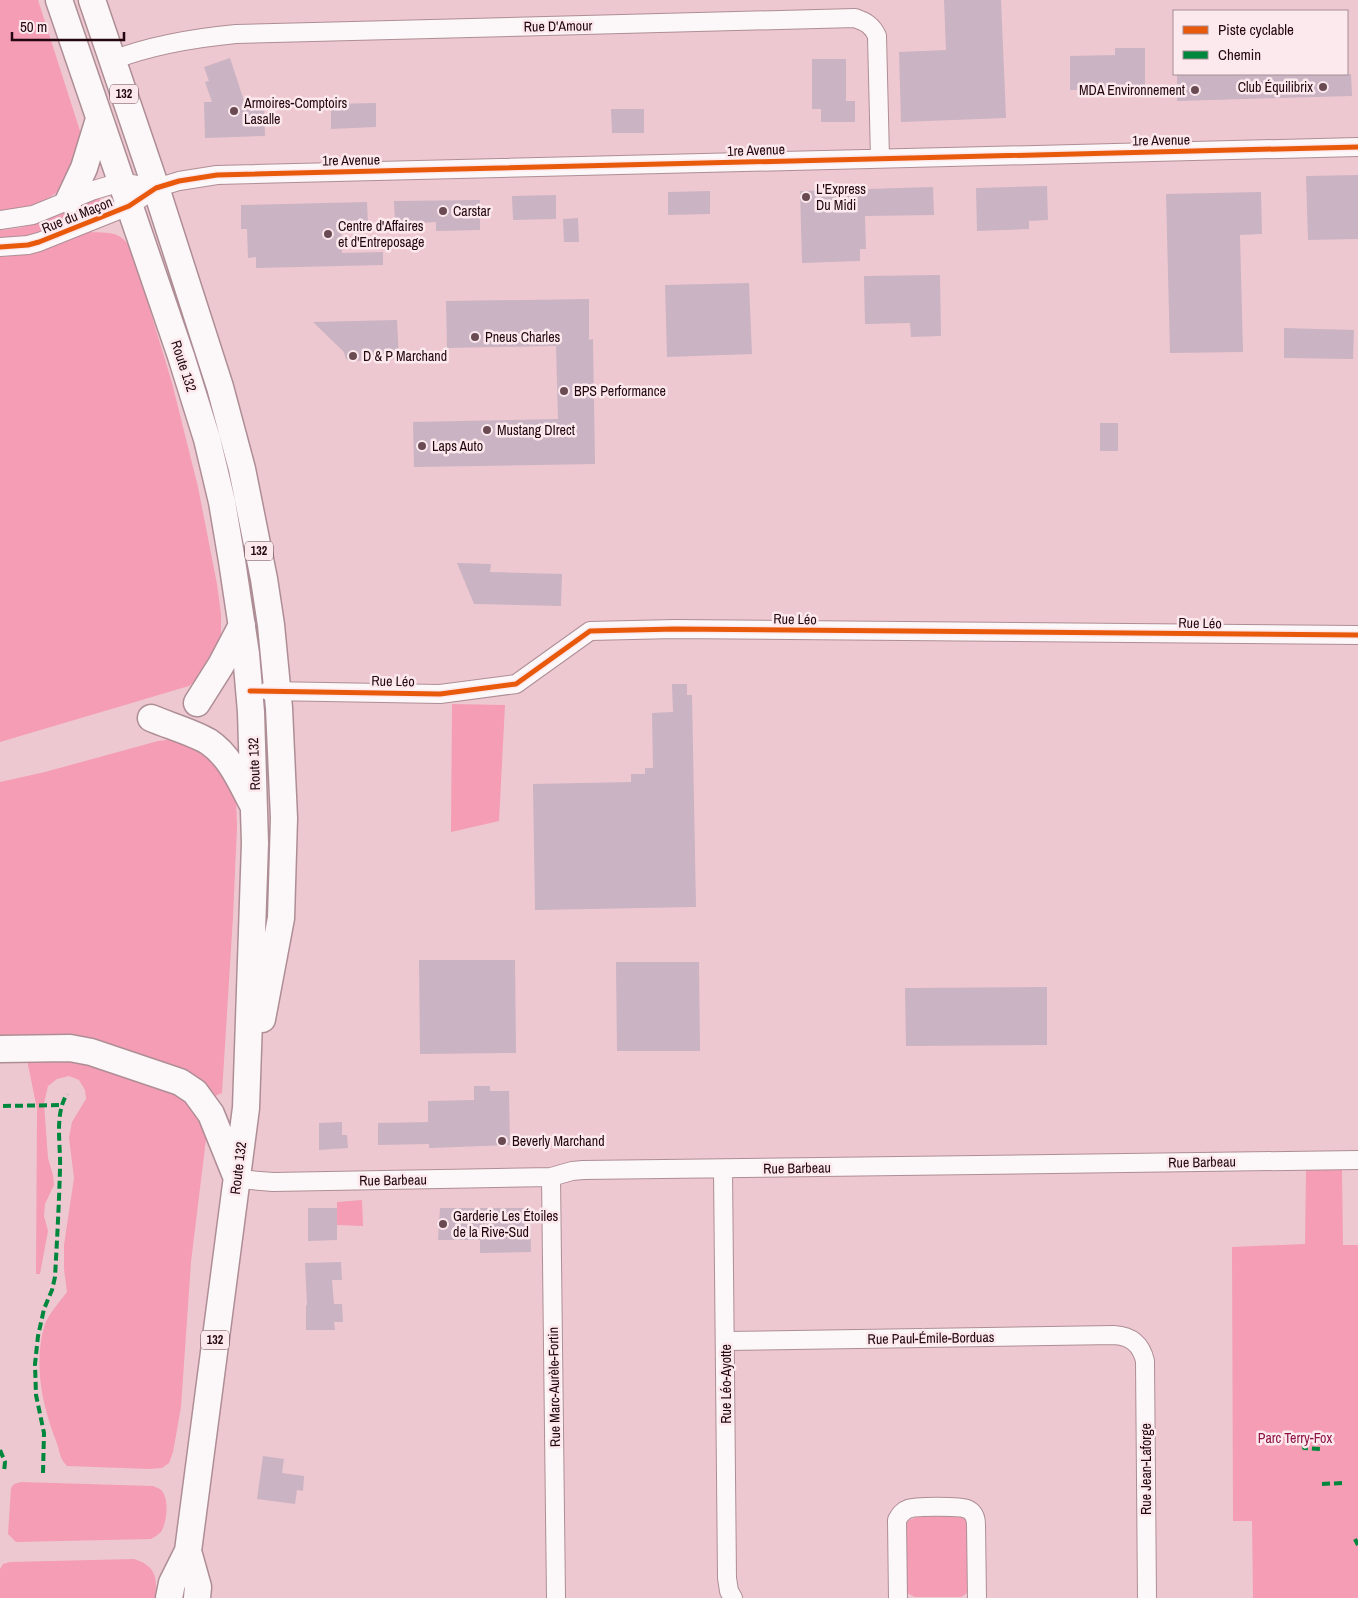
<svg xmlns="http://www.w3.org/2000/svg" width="1358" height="1598" font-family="'Archivo Narrow',sans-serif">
<rect width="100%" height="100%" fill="#eec8d0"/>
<path fill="#f49db4" d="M 0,0 L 38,0 L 81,134 C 80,145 77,153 72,164 C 69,171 67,179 63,185 C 53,202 18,210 0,211 Z
M 99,198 L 103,205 L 38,233 L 21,237 L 0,239 L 0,230 C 35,229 67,211 99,198 Z
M 89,232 C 114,233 124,231 134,257 L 172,383 L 198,487 L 217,584 L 221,614 L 221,641 L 201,677 L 189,686 L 0,742 L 0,257 L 33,254 Z
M 452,704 L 505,705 L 499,821 L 451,832 Z
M 174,739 L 216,758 L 236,798 L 237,827 L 233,917 L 222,1093 L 210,1098 L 199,1086 L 0,1042 L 0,782 L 45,772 L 158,741 Z
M 26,1055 L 77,1058 L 186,1097 L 207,1131 L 191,1262 L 181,1407 L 173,1452 L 169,1463 L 162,1468 L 150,1469 L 67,1466 C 59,1458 60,1451 56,1441 C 43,1407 34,1368 43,1331 C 46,1316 58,1304 67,1292 L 64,1269 L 64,1245 L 74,1178 L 69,1138 L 72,1122 L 86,1099 L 85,1090 L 79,1080 L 69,1076 L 57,1079 L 48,1086 L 44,1103 L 48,1158 L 53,1175 L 54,1185 L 45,1204 L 44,1216 L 48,1231 L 40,1274 L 36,1274 L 37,1109 Z
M 1306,1170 L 1342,1170 L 1343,1245 L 1358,1245 L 1358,1598 L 1253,1598 L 1252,1521 L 1233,1521 L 1232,1247 L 1305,1244 Z
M 362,1200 L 363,1226 L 337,1225 L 337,1202 Z
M 21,1482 L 153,1486 C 155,1487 158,1488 160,1489 C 170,1497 167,1522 161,1532 C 158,1535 154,1537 151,1539 L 16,1542 L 8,1534 L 11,1488 L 14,1484 Z
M 959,1516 L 966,1520 L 967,1524 L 968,1590 L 966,1594 L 961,1597 L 915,1597 L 907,1593 L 906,1589 L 906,1524 L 909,1520 L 917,1517 Z
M 134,1559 C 155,1566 158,1576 155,1598 L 0,1598 L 0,1569 L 3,1564 L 10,1562 Z"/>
<path fill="#cab3c3" d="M 944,0 L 1001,0 L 1006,118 L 901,122 L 899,52 L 946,50 Z
M 1115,48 L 1145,48 L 1145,90 L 1070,90 L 1070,56 L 1115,55 Z
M 230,58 L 244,101 L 264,101 L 265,136 L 205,138 L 204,102 L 212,102 L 205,82 L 209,81 L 204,67 Z
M 812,59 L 846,59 L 846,101 L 855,101 L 855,122 L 821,122 L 821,109 L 812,109 Z
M 1177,74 L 1351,74 L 1352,96 L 1177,101 Z
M 376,103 L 376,127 L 331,129 L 331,104 Z
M 611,109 L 644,109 L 644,133 L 612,133 Z
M 1358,175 L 1358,239 L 1308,240 L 1306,176 Z
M 1047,186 L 1048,220 L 1029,221 L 1029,229 L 977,231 L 976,188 Z
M 933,187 L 934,215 L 865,216 L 866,249 L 860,249 L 860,261 L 802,263 L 800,191 Z
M 710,191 L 710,214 L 668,215 L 668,192 Z
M 1261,192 L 1262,234 L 1240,235 L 1243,352 L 1170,353 L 1166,194 Z
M 556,195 L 556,219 L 513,220 L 512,196 Z
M 480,200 L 480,230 L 436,231 L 436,222 L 395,224 L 394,201 Z
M 367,202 L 368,225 L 341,225 L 342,253 L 383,252 L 383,265 L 256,268 L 256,257 L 248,258 L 247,229 L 241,229 L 241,205 Z
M 578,218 L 579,242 L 564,242 L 563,219 Z
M 940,275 L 941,336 L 911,337 L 910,323 L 865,324 L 864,276 Z
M 749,283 L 752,354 L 667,357 L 665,285 Z
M 589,299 L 589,340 L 593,339 L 595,464 L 414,467 L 413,422 L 558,419 L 556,346 L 447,348 L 446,301 Z
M 397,320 L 399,359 L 354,361 L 346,359 L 344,352 L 313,322 Z
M 1284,328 L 1354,330 L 1353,359 L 1284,358 Z
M 1100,423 L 1118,423 L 1118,451 L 1100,451 Z
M 457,563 L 491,564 L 490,572 L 562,574 L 561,606 L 474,604 Z
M 672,684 L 687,684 L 687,695 L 692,695 L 696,907 L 535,910 L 533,784 L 631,782 L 631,774 L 645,774 L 645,768 L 653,768 L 652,713 L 673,712 Z
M 419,960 L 515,960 L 516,1053 L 420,1054 Z
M 616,962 L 699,962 L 700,1051 L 617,1051 Z
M 1047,987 L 1047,1045 L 906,1046 L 905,988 Z
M 474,1086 L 490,1086 L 490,1091 L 509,1091 L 510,1145 L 429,1148 L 429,1144 L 378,1145 L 378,1123 L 428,1122 L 428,1101 L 474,1100 Z
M 342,1122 L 342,1135 L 347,1135 L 348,1148 L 319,1150 L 319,1123 Z
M 308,1208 L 337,1208 L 337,1240 L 308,1241 Z
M 440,1208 L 530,1208 L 531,1252 L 480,1253 L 480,1240 L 438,1240 Z
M 341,1262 L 342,1280 L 332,1280 L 334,1304 L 342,1304 L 343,1322 L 334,1322 L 335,1330 L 306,1330 L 306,1305 L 307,1305 L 305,1263 Z
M 263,1456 L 284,1459 L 282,1473 L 304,1476 L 303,1491 L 297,1490 L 295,1504 L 257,1499 Z"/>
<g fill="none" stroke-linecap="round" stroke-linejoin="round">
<g stroke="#ae8e96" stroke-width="20">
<path id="minor" d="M 113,60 C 152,45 194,38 236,34 L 855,18 C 866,22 872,25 877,36 L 880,158
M 0,220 L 33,215 L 94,190 L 121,182 L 156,188
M 0,247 L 28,245 L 39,242 L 129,206 L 156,188 L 179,181 L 217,175 L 1358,147
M 268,691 L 440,694 L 516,684 L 590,631 L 675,629 L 1358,635
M 723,1169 L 727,1578 L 729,1591 L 733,1598
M 551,1177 L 556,1598
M 237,1179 L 273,1182 L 551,1177 L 572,1171 L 583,1170 L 1358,1160
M 725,1341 L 1114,1335 C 1131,1336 1141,1344 1145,1361 L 1147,1598
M 898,1598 L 897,1520 C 900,1515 902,1511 908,1509 C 915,1506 960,1506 967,1509 C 974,1512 976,1518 976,1525 L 977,1598"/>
</g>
<g stroke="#ae8e96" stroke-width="29">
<path id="highway" d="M 59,0 L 181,356 L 207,439 L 222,502 L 232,561 L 246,654 L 251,712 L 255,843 L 246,1108 L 188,1551 L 172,1583 L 169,1598
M 92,0 L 156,188 L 220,387 L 242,469 L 264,579 L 271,625 L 279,708 L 284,818 L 281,918 L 262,1019
M 69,200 L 84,168 L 99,119
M 197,703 L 221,665 L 242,625
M 151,718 C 167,725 195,733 209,742 C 231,757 241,783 253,805
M 0,1049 L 70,1048 L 91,1052 L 180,1082 L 195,1092 L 211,1114 L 236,1176
M 188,1551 L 198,1587 L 197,1598"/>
</g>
<use href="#minor" stroke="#fcf7f8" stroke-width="18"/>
<use href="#highway" stroke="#fcf7f8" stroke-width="26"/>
<path stroke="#00873e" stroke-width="4" stroke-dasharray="8 4" stroke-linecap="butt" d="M 3,1106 L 61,1105
M 1321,1437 L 1303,1438 L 1304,1448 L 1322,1449
M 0,1450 L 5,1462 L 4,1472
M 43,1473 L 44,1433 L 36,1395 L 35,1364 L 38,1336 L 44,1309 L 52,1290 L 55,1277 C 57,1241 59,1205 60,1169 C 61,1145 54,1115 67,1094
M 1322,1484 L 1342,1483
M 1355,1539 L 1358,1545"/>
<g stroke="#fce9ed" stroke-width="8">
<path id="cycleway" d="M 0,247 L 28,245 L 39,242 L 129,206 L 156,188 L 179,181 L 217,175 L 1358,147
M 250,691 L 440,694 L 516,684 L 590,631 L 675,629 L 1358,635"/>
</g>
<use href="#cycleway" stroke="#e8590c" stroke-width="5"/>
</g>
<g fill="#6a4a53" stroke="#fce9ed" stroke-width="2">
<circle cx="1323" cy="87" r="5"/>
<circle cx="1195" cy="90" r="5"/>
<circle cx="234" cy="111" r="5"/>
<circle cx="806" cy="197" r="5"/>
<circle cx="443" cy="211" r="5"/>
<circle cx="328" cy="234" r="5"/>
<circle cx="475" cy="337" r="5"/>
<circle cx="353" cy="356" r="5"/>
<circle cx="564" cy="391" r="5"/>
<circle cx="487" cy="430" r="5"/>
<circle cx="422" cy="446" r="5"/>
<circle cx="502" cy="1141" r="5"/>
<circle cx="443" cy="1224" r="5"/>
</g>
<g text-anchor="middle" stroke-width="5" stroke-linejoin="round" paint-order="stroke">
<g fill="#fce9ed" stroke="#644a52" stroke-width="1">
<rect x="110" y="84.5" width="28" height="19" rx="4"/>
<rect x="245" y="541.5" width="28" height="19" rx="4"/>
<rect x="201" y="1330.5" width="28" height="19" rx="4"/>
</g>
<g font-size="12" font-weight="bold" fill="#23060f">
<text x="124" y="98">132</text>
<text x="259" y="555">132</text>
<text x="215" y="1344">132</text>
</g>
<g font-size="14" fill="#23060f" stroke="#fce9ed">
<text transform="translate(558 26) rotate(-1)" y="5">Rue D'Amour</text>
<text transform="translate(1161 140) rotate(-1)" y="5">1re Avenue</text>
<text transform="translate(756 150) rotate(-2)" y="5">1re Avenue</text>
<text transform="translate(351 160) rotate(-1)" y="5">1re Avenue</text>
<text transform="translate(77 215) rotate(-22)" y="5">Rue du Maçon</text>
<text transform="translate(184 366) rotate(72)" y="5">Route 132</text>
<text transform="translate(795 619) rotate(1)" y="5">Rue Léo</text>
<text transform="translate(1200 623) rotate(1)" y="5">Rue Léo</text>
<text transform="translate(393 681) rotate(1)" y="5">Rue Léo</text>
<text transform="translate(254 764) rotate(-92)" y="5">Route 132</text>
<text transform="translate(1202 1162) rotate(-1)" y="5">Rue Barbeau</text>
<text transform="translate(238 1168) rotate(-83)" y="5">Route 132</text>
<text transform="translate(797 1168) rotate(-1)" y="5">Rue Barbeau</text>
<text transform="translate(393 1180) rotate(-1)" y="5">Rue Barbeau</text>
<text transform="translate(931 1338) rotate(-1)" y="5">Rue Paul-Émile-Borduas</text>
<text transform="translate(726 1384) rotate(-90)" y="5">Rue Léo-Ayotte</text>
<text transform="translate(554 1387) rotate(-91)" y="5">Rue Marc-Aurèle-Fortin</text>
<text transform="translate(1146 1469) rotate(-90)" y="5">Rue Jean-Laforge</text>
</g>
<g font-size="14" fill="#23060f" stroke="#fce9ed" text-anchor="start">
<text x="1313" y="92" text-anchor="end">Club Équilibrix</text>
<text x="1185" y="95" text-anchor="end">MDA Environnement</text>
<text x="244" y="108">Armoires-Comptoirs<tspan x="244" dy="16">Lasalle</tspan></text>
<text x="816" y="194">L'Express<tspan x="816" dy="16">Du Midi</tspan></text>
<text x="453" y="216">Carstar</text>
<text x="338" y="231">Centre d'Affaires<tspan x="338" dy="16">et d'Entreposage</tspan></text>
<text x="485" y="342">Pneus Charles</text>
<text x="363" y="361">D &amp; P Marchand</text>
<text x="574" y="396">BPS Performance</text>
<text x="497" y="435">Mustang DIrect</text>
<text x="432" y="451">Laps Auto</text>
<text x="512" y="1146">Beverly Marchand</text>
<text x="453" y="1221">Garderie Les Étoiles<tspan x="453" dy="16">de la Rive-Sud</tspan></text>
</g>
<g font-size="14" fill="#8e1344" stroke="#fce9ed">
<text x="1295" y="1443">Parc Terry-Fox</text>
</g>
</g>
<rect x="1173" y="10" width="175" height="65" fill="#fce9ed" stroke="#a58e94"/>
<rect x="1183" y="26" width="25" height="8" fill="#e8590c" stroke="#a58e94"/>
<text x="1218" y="35" font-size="15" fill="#23060f">Piste cyclable</text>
<rect x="1183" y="51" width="25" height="8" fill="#00873e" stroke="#a58e94"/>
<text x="1218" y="60" font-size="15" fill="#23060f">Chemin</text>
<path d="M12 32v8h112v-8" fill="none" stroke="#23060f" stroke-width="2.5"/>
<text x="20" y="32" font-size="15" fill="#23060f" stroke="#fce9ed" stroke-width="4" paint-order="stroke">50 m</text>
</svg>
